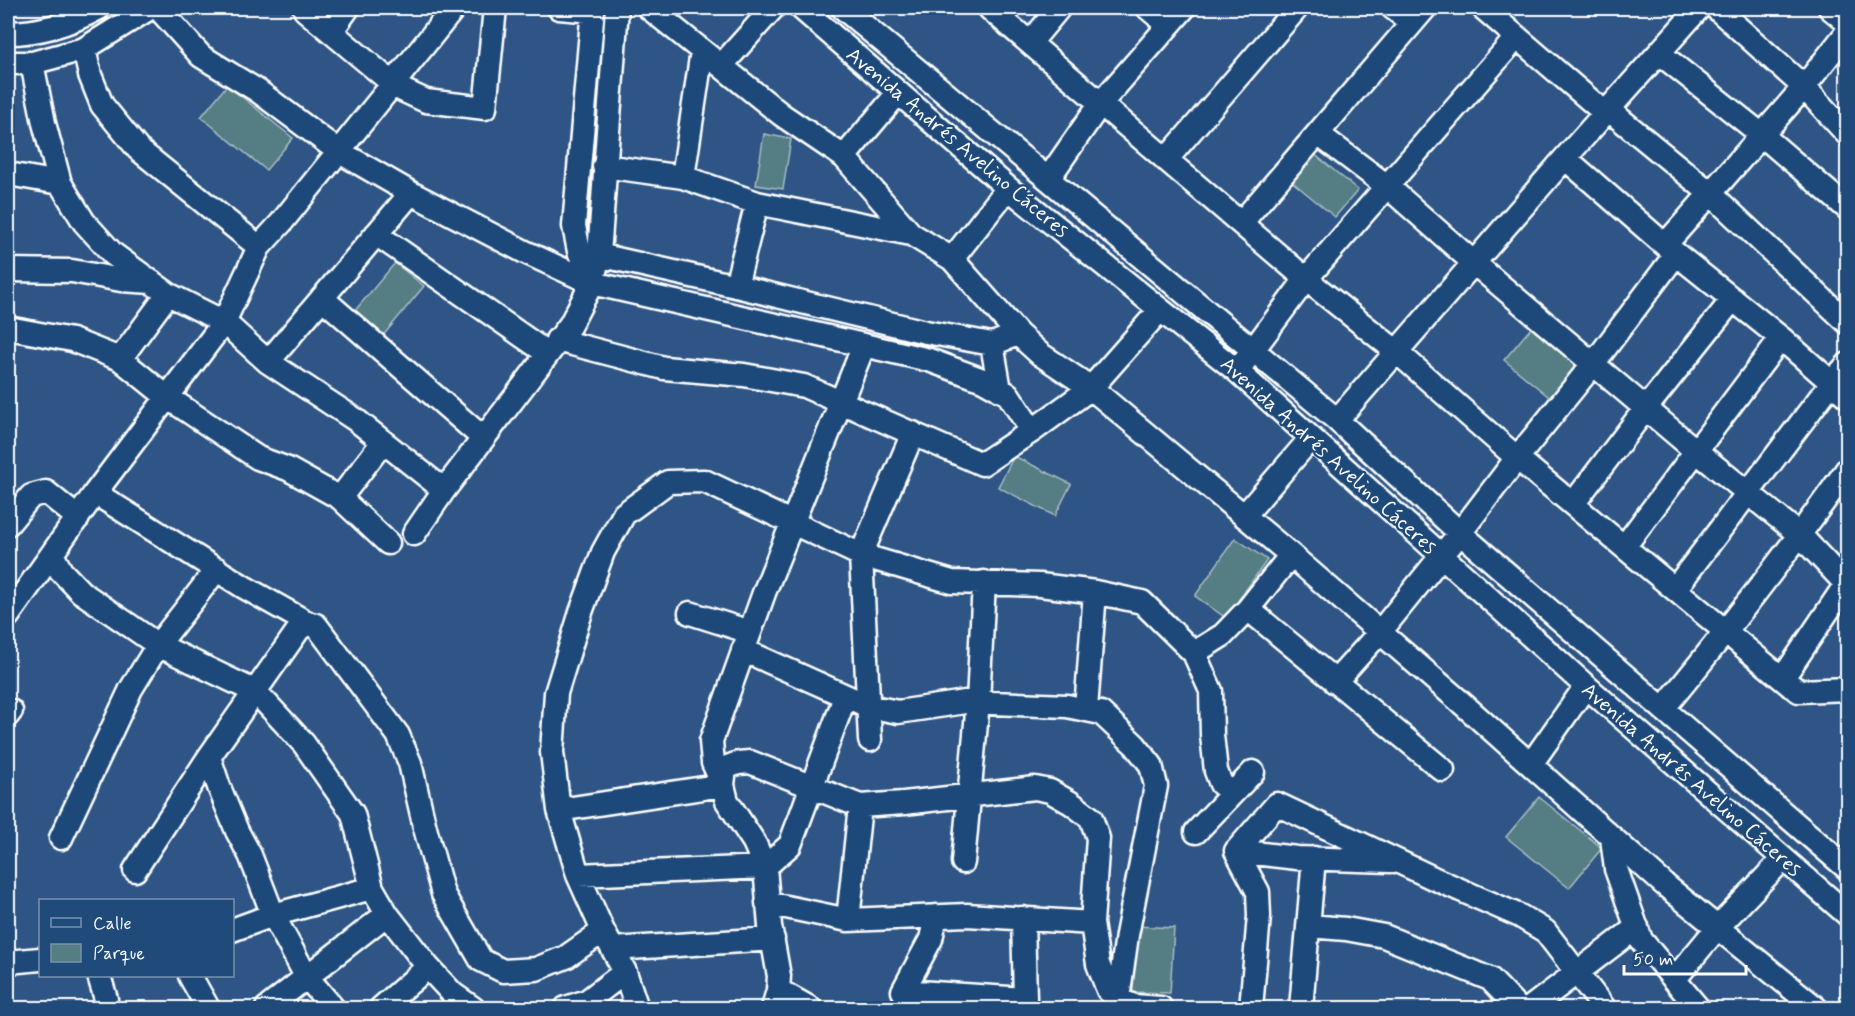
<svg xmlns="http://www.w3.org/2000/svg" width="1855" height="1016" font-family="Mynerve,sans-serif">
<rect width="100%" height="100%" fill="#2e5585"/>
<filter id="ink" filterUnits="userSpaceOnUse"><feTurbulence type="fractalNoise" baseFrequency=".0167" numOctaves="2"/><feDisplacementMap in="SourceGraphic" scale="12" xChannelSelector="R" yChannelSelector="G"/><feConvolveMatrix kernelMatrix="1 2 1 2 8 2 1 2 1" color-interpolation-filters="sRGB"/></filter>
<g filter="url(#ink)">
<path fill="#557d84" stroke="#aabec2" stroke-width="1.5" d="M 227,85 L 293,138 L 266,170 L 201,117 Z
M 764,134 L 791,139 L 783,189 L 756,185 Z
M 1313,153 L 1358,190 L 1335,217 L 1290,180 Z
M 395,263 L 424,286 L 382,337 L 353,313 Z
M 1531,328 L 1581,369 L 1554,401 L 1504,360 Z
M 1014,456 L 1071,484 L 1055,516 L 998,487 Z
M 1235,538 L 1267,560 L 1226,618 L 1195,596 Z
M 1539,797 L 1602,848 L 1569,888 L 1506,837 Z
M 1136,926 L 1174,928 L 1170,993 L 1133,992 Z"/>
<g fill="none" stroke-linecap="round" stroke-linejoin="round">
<g stroke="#fff" stroke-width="27">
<path id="minor" d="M 158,8 L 201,56 L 258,91 L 338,151 L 411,193 L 525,252 L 592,283 L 929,360 L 983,380 L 1008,394 L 1032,431
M 306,8 L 305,10 L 398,88 L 426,101 L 485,108 L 495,8
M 559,8 L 593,11
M 649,8 L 782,115 L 844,157 L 911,234 L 952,259 L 1018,334 L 1040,354 L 1091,388 L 1291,555 L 1464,705 L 1665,885 L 1816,1008
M 801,8 L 1008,188 L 1237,371 L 1586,686 L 1848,915
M 843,8 L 1337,420 L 1460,533 L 1848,869
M 1148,8 L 1168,25
M 1393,8 L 1411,22
M 1483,8 L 1605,113
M 1716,8 L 1804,87 L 1848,135
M 1830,8 L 1848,23
M 990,9 L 1306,279 L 1397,352 L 1517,458 L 1790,685 L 1799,691 L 1848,689
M 331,32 L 348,8
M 8,33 C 40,33 71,23 99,8
M 1030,43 L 1059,8
M 84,49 L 90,75 L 102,105 L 138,149 L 259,247
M 1659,53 L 1762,135 L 1848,209
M 8,63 L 32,63 L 84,49 L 150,8
M 32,63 L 44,123 L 60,183 L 84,222 L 113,254 L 168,294 L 224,322 L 268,362 L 356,420 L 444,490
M 721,66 L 773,8
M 1609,110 L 1710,193 L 1848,323
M 1318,134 L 1387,186 L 1474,263 L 1696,451 L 1800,535 L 1848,586
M 844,157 L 898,93
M 1565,158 L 1665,245 L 1781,338 L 1848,397
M 1166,160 L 1297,8
M 604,166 L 683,177 L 757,203 L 911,234
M 8,174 L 60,183
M 683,177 L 702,51
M 1048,179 L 1100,104 L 1184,8
M 1241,223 L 1425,8
M 376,234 L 547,353
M 1665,245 L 1804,87 L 1848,31
M 599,255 L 736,286 L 926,332 L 992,344 L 1018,334
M 952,259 L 1008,188
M 8,270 L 72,271 L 121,280 L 152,282
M 592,283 L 579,251 L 574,226 L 593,8
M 736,286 L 757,203
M 322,298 L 483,438
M 8,328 L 72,340 L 120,359 L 167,397 L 258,458 L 288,469 L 340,498 L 388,543
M 557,340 L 664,368 L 744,375 L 804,386 L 982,464 L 1032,431 L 1091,388 L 1160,310
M 992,344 L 1000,390
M 120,359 L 168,294
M 268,362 L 411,193
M 1244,362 L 1306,279 L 1517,37
M 1337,420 L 1565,158 L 1699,8
M 95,493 L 244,587 L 308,623
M 340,498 L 383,442
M 1573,504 L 1646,408 L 1733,299
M 1244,516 L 1311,438
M 8,524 L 31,496 L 46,492 L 78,518
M 414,534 L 444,490 L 570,325 L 592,283 L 599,255 L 617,8
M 1624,547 L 1781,338
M 52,554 L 61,571 L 81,592 L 158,645 L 256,692 L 304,744 L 353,814 L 372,888 L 387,914 L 428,967 L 453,994 L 473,1008
M 1675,589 L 1832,382 L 1848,364
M 1248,609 L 1443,770
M 690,613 L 750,632
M 8,616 L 95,493 L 224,322 L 259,247 L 281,223 L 454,8
M 743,650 L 868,706 L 898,712 L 965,702 L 1067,706 L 1101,713 L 1135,745 L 1151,765 L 1156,786 L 1127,935 L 1118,999
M 1194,653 L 1211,691 L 1212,735 L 1216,771 L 1221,784 L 1232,793
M 1783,678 L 1848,581
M 1335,682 L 1380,632 L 1460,533 L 1517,458 L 1594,363 L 1676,254
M 1086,709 L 1095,592
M 1663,709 C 1727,631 1789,551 1848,468
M 8,715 L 11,711
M 870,740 L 861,555 L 913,433
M 209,757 L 219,787 L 237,831 L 250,855 L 273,915 L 306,976 L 333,1008
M 1531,764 L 1586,686
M 559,810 L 723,785 L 713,763 L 711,741 L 764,593 L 864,345
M 1196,832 L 1253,772
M 61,838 L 131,689 L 158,645 L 217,569
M 1612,838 L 1616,869 L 1641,940 L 1698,1008
M 1236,851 L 1277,804 L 1433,878 L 1520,916 L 1545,931 L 1604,1008
M 1236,851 L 1297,858 L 1390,861
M 1236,851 L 1258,892 L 1259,916 L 1251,1008
M 963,862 L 978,702 L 984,582
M 135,870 L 209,757 L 299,629 L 308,623 L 316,625 L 398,735 L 410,763 L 425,828 L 443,894 L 481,960 L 503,971 L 536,969 L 566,957 L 603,931
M 578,875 L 765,867 L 790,845 L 845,697
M 767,903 L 848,920 L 967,915 L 1092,923
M 936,916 L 931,939 L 903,991 L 1025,999 L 1023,918
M 848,920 L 860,806
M 1308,926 L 1346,929 L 1384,936 L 1490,979 L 1518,1008
M 232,930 L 273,915 L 372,888
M 613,949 L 773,939
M 8,962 L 40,959
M 99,976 L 106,999 L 105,1008
M 190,976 L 208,1008
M 1674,980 L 1717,928 L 1783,859
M 778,990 L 810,1008
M 267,1008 L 387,914
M 381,1008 L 428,967
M 566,1008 L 587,1001 L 625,972
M 637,1008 L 625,972 L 603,931 L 578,875 L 559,810 L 552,752 L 556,693 L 581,612 L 603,552 L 624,514 L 668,482 L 704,481 L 861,555 L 952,582 L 1040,585 L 1095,592 L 1142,602 L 1194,653 L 1223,635 L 1248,609 L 1291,555
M 773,1008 L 778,990 L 779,976 L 770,926 L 765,867 L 754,842 L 727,801 L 723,785 L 725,768 L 738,763 L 750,762 L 860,806 L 904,803 L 1035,788 L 1050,791 L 1071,803 L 1091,818 L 1098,838 L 1092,923 L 1098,964 L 1108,990 L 1118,999 L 1134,1006 L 1161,1008
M 1301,1008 L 1314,858
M 1530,1008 L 1637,927"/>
</g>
<use href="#minor" stroke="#1f4a7a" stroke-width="22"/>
</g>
</g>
<g text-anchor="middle" stroke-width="4.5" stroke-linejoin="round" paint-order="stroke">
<g font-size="21" fill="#fff" stroke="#1f4a7a">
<text transform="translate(958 142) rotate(40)" y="7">Avenida Andrés Avelino Cáceres</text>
<text transform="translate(1329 455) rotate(42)" y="7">Avenida Andrés Avelino Cáceres</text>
<text transform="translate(1692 779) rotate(41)" y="7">Avenida Andrés Avelino Cáceres</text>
</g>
</g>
<rect width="1855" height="1016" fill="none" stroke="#1f4a7a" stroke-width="30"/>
<rect x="15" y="15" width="1825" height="986" fill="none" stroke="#fff" stroke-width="2" filter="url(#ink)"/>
<rect x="39" y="899" width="195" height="78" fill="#1f4a7a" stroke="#7992af" stroke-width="1.5"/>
<rect x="51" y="918" width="30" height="9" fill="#1f4a7a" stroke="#7992af" stroke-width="1.5"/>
<text x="93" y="929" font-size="18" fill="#ffffff">Calle</text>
<rect x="51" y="944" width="30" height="18" fill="#557d84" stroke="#7992af" stroke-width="1.5"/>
<text x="93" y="959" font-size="18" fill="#ffffff">Parque</text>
<path d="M1624 965v9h122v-9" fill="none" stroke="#ffffff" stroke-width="3"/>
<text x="1633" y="965" font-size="18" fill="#ffffff" stroke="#1f4a7a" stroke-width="4.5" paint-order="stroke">50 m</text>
</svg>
